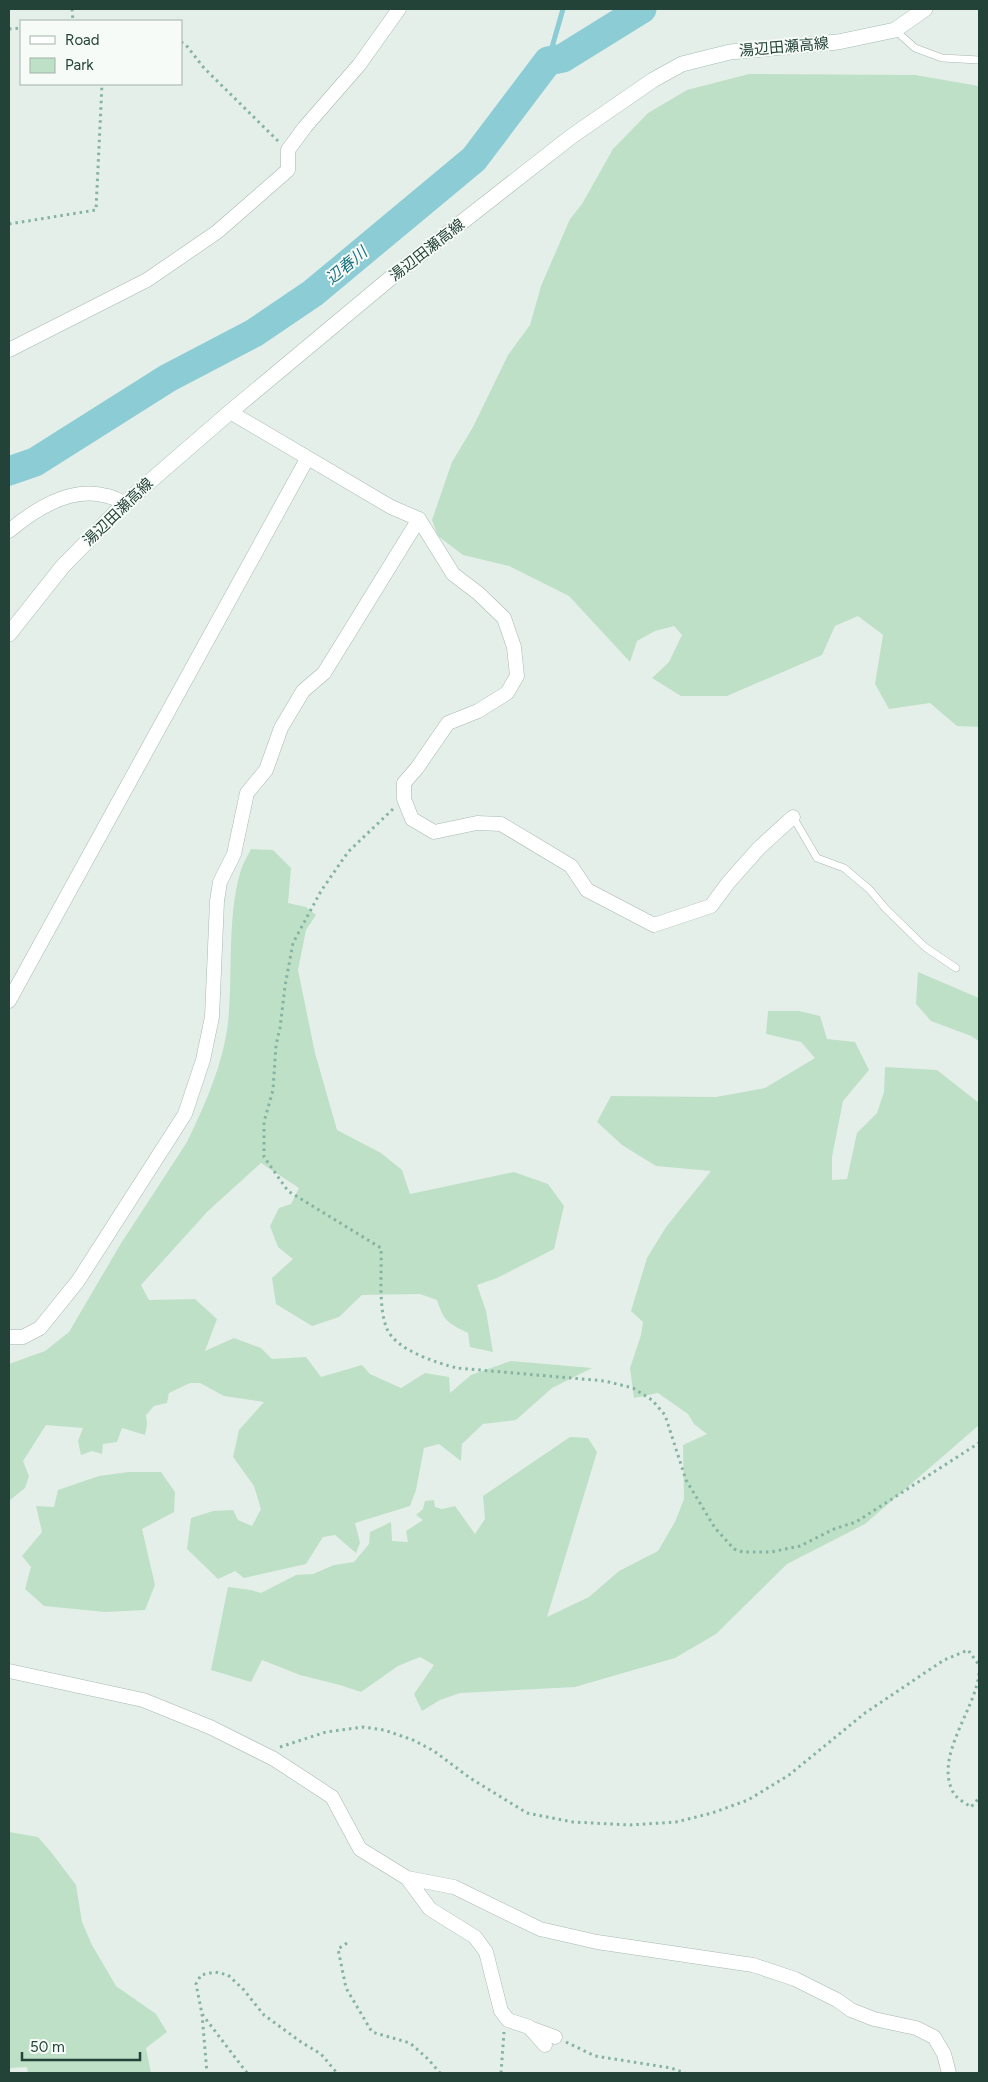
<svg xmlns="http://www.w3.org/2000/svg" width="988" height="2082" font-family="Figtree,'Noto Sans JP',sans-serif">
<rect width="100%" height="100%" fill="#e5efea"/>
<path fill="#bee0c6" d="M 749,74 L 915,75 L 979,86 L 979,727 L 957,726 L 930,703 L 889,709 L 875,684 L 883,635 L 858,616 L 835,626 L 822,655 L 727,696 L 681,696 L 652,678 L 669,662 L 682,635 L 674,626 L 655,631 L 637,641 L 630,662 L 569,596 L 509,566 L 463,555 L 438,536 L 432,520 L 452,462 L 473,427 L 508,355 L 530,325 L 541,286 L 570,219 L 582,204 L 613,149 L 648,113 L 687,90 Z
M 251,849 L 273,850 L 291,868 L 288,903 L 306,907 L 316,915 L 306,930 L 298,970 L 315,1053 L 337,1130 L 381,1153 L 402,1170 L 410,1194 L 514,1172 L 548,1184 L 564,1206 L 554,1249 L 497,1278 L 477,1285 L 486,1311 L 493,1352 L 470,1347 L 468,1333 C 448,1323 444,1322 437,1300 L 420,1294 L 362,1295 L 339,1317 L 312,1326 L 276,1304 L 272,1278 L 293,1259 L 278,1247 L 270,1226 L 279,1208 L 291,1204 L 299,1188 L 261,1163 L 208,1211 L 141,1285 L 149,1300 L 195,1299 L 217,1319 L 205,1351 L 234,1338 L 261,1348 L 272,1359 L 306,1357 L 321,1377 L 362,1365 L 370,1374 L 401,1388 L 425,1373 L 449,1377 L 450,1393 L 471,1375 L 511,1361 L 592,1368 L 552,1388 L 516,1420 L 483,1424 L 462,1444 L 461,1461 L 439,1444 L 424,1448 L 416,1490 L 410,1506 L 355,1523 L 360,1543 L 356,1553 L 335,1535 L 323,1537 L 306,1564 L 244,1578 L 235,1571 L 218,1579 L 187,1549 L 191,1518 L 213,1511 L 233,1510 L 238,1520 L 252,1526 L 261,1509 L 254,1486 L 233,1457 L 239,1430 L 264,1402 L 224,1396 L 200,1383 L 190,1383 L 169,1393 L 167,1403 L 154,1406 L 146,1415 L 147,1424 L 145,1435 L 122,1428 L 117,1442 L 103,1444 L 102,1454 L 92,1451 L 81,1455 L 78,1441 L 83,1428 L 46,1425 L 23,1461 L 29,1476 L 25,1488 L 9,1501 L 9,1364 L 45,1351 L 69,1332 L 120,1245 L 187,1142 C 205,1105 223,1064 228,1023 C 233,976 227,918 240,873 C 242,865 247,857 251,849 Z
M 918,972 L 979,998 L 979,1041 L 971,1036 L 931,1021 L 916,1004 Z
M 768,1011 L 799,1011 L 820,1016 L 827,1039 L 855,1042 L 869,1070 L 843,1101 L 832,1157 L 832,1180 L 847,1179 L 857,1133 L 877,1113 L 884,1092 L 885,1067 L 937,1070 L 979,1103 L 979,1425 L 865,1524 L 787,1564 L 716,1634 L 675,1658 L 575,1687 L 460,1693 L 440,1700 L 422,1711 L 414,1694 L 434,1665 L 420,1657 L 398,1666 L 361,1692 L 340,1685 L 300,1675 L 262,1660 L 251,1682 L 211,1670 L 228,1587 L 251,1590 L 261,1593 L 296,1575 L 313,1574 L 334,1565 L 354,1562 L 369,1544 L 370,1532 L 391,1522 L 392,1541 L 408,1542 L 406,1531 L 423,1520 L 416,1515 L 423,1509 L 425,1501 L 434,1500 L 435,1507 L 442,1509 L 455,1506 L 475,1534 L 485,1519 L 483,1496 L 570,1437 L 588,1438 L 597,1452 L 547,1617 L 589,1597 L 619,1571 L 658,1551 L 675,1522 L 684,1499 L 683,1445 L 707,1434 L 694,1424 L 688,1414 L 658,1393 L 634,1398 L 630,1368 L 641,1335 L 643,1322 L 631,1311 L 647,1258 L 666,1227 L 711,1171 L 656,1166 L 622,1145 L 597,1122 L 611,1096 L 716,1097 L 765,1088 L 815,1058 L 801,1042 L 766,1034 Z
M 128,1472 L 161,1472 L 175,1492 L 174,1512 L 142,1529 L 155,1585 L 145,1610 L 105,1612 L 44,1606 L 25,1589 L 31,1567 L 22,1556 L 42,1532 L 36,1506 L 54,1507 L 58,1490 L 99,1476 Z
M 9,1832 L 38,1837 L 51,1852 L 76,1885 L 82,1922 L 92,1945 L 116,1986 L 156,2014 L 167,2032 L 146,2048 L 151,2073 L 28,2073 L 27,2067 L 11,2068 L 9,2070 Z"/>
<g fill="none" stroke-linecap="round" stroke-linejoin="round">
<path stroke="#8cccd5" stroke-width="5" d="M 548,61 L 563,9"/>
<path stroke="#8cccd5" stroke-width="29" d="M 9,471 L 35,462 L 168,378 L 254,333 L 313,293 L 474,159 L 548,61 L 563,58 L 642,9"/>
<g stroke="#a7b8b1" stroke-width="8">
<path id="lane" d="M 895,30 L 915,48 L 942,58 L 979,60
M 793,817 L 817,858 L 844,868 L 869,889 L 886,909 L 925,947 L 956,968"/>
</g>
<g stroke="#a7b8b1" stroke-width="15">
<path id="street" d="M 9,350 L 147,280 L 217,232 L 288,170 L 288,150 L 305,127 L 359,65 L 399,9
M 230,412 L 391,507 L 419,519 L 453,574 L 478,593 L 504,618 L 514,647 L 517,676 L 507,693 L 478,711 L 448,723 L 417,768 L 404,783 L 404,799 L 412,819 L 434,832 L 477,823 L 501,824 L 571,866 L 587,890 L 654,925 L 711,906 L 728,883 L 759,848 L 793,817
M 9,531 C 35,509 72,486 107,496 C 113,497 119,501 125,503
M 9,1001 L 307,459
M 9,1337 L 23,1337 L 40,1328 L 78,1281 L 185,1114 L 203,1060 L 212,1017 L 217,901 L 220,882 L 234,854 L 247,793 L 266,770 L 281,728 L 303,691 L 324,673 L 419,519
M 9,1671 L 143,1700 L 210,1727 L 274,1759 L 332,1797 L 360,1849 L 407,1878 L 454,1887 L 540,1929 L 597,1942 L 753,1965 L 795,1979 L 837,2000 L 851,2010 L 874,2019 L 916,2028 L 934,2037 L 944,2054 L 949,2073
M 407,1878 L 430,1909 L 475,1937 L 486,1952 L 501,2011 L 508,2020 L 529,2027 L 545,2045
M 530,2028 L 555,2037"/>
</g>
<g stroke="#a3bbb2" stroke-width="16">
<path id="secondary" d="M 9,634 L 63,566 L 125,503 L 230,412 L 393,276 L 572,136 L 653,80 L 682,64 L 730,52 L 838,42 L 895,30 L 925,9"/>
</g>
<path stroke="#85b3a3" stroke-width="3" stroke-dasharray="2.5 4" stroke-linecap="butt" d="M 72,9 L 73,21
M 9,29 L 21,28
M 181,42 L 186,45 L 204,68 L 278,141
M 9,224 L 96,210 L 102,84
M 393,809 L 348,852 L 321,891 L 293,943 L 285,986 L 280,1028 L 276,1045 L 273,1090 L 264,1122 L 264,1157 L 288,1191 L 381,1248 C 382,1272 378,1308 387,1329 C 396,1350 437,1363 457,1368 L 605,1381 L 633,1388 L 652,1400 L 665,1415 L 686,1480 L 715,1528 L 734,1549 L 743,1552 L 771,1552 L 800,1546 L 834,1529 L 856,1522 L 979,1443
M 979,1673 C 976,1709 934,1756 953,1792 C 956,1798 965,1803 971,1807 L 979,1798
M 280,1747 L 326,1732 L 363,1727 L 384,1730 L 413,1740 L 434,1751 L 470,1778 L 527,1813 L 573,1822 L 630,1825 L 676,1822 L 712,1813 L 748,1800 L 789,1775 L 865,1713 L 944,1660 L 968,1650 L 979,1665
M 347,1943 L 338,1949 L 346,1988 L 372,2032 L 410,2043 L 428,2059 L 440,2073
M 202,2014 L 207,2073
M 566,2042 L 595,2056 L 671,2068 L 685,2073
M 247,2073 L 202,2014 L 196,1984 L 201,1975 L 215,1972 L 228,1975 L 243,1989 L 264,2015 L 301,2042 L 321,2054 L 337,2073
M 501,2073 L 504,2032"/>
<use href="#lane" stroke="#fff" stroke-width="7"/>
<use href="#street" stroke="#fff" stroke-width="14"/>
<use href="#secondary" stroke="#fff" stroke-width="15"/>
</g>
<g text-anchor="middle" stroke-width="4" stroke-linejoin="round" paint-order="stroke">
<g font-size="15" fill="#234238" stroke="#f6fbf8">
<text transform="translate(784 47) rotate(-5)" y="5">湯辺田瀬高線</text>
<text transform="translate(427 250) rotate(-38)" y="5">湯辺田瀬高線</text>
<text transform="translate(118 512) rotate(-44)" y="5">湯辺田瀬高線</text>
</g>
<g font-size="16" font-style="italic" fill="#1a7381" stroke="#f6fbf8">
<text transform="translate(346 265) rotate(-40)" y="6">辺春川</text>
</g>
</g>
<rect width="988" height="2082" fill="none" stroke="#234238" stroke-width="20"/>
<rect x="20" y="20" width="162" height="65" fill="#f6fbf8" stroke="#a2b1ab"/>
<rect x="30" y="36" width="25" height="8" fill="#ffffff" stroke="#a2b1ab"/>
<text x="65" y="45" font-size="15" fill="#234238">Road</text>
<rect x="30" y="58" width="25" height="15" fill="#bee0c6" stroke="#a2b1ab"/>
<text x="65" y="70" font-size="15" fill="#234238">Park</text>
<path d="M22 2052v8h118v-8" fill="none" stroke="#234238" stroke-width="2.5"/>
<text x="30" y="2052" font-size="15" fill="#234238" stroke="#f6fbf8" stroke-width="4" paint-order="stroke">50 m</text>
</svg>
